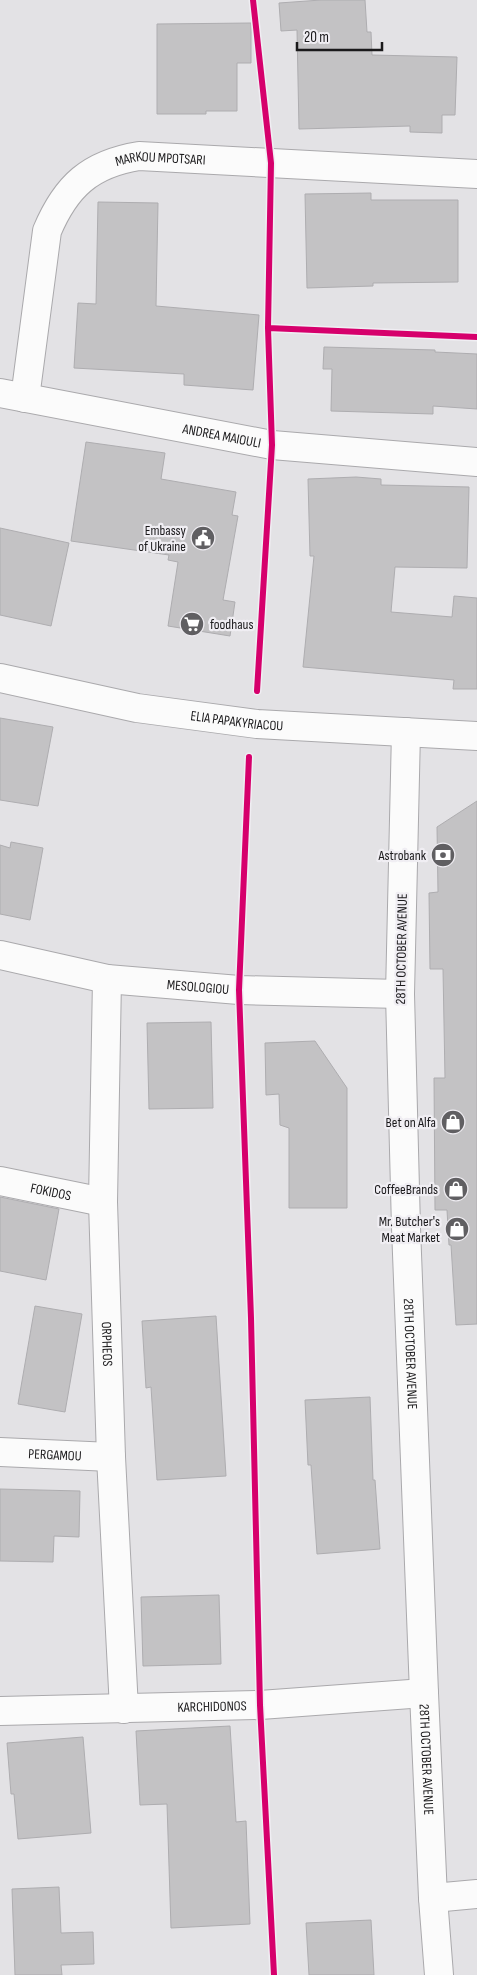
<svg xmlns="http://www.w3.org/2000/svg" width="477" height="1975" font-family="'Sofia Sans Condensed',sans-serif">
<rect width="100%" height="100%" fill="#e3e2e5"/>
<path fill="#c3c2c4" stroke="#aeadb0" d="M 321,0 L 365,0 L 367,32 L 371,32 L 372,55 L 457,57 L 455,115 L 442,115 L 442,133 L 410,132 L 410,126 L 299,129 L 297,30 L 281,31 L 279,3 Z
M 251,23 L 251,63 L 237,63 L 237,111 L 206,111 L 206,114 L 157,114 L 157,24 Z
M 371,193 L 371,200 L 458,200 L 458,282 L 373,283 L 373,286 L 307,288 L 305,194 Z
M 98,202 L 158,203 L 156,306 L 259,315 L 253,390 L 184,385 L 184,374 L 74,368 L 78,303 L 96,304 Z
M 324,347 L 435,350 L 435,352 L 477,354 L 477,409 L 433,406 L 433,414 L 331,411 L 332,369 L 323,369 Z
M 86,442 L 165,453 L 161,479 L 236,492 L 232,515 L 238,516 L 223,600 L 235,602 L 230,636 L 168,626 L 178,562 L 168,560 L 169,555 L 71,541 Z
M 356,477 L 381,479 L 381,485 L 469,487 L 467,568 L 395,567 L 391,612 L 452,617 L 454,596 L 477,598 L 477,689 L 453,689 L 454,680 L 303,667 L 314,556 L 310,556 L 308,479 Z
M 0,528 L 69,543 L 51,626 L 0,615 Z
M 0,718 L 53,727 L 38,806 L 0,800 Z
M 477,801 L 477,1324 L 456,1325 L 451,1245 L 449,1245 L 447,1210 L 435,1210 L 434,1078 L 445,1078 L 443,969 L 430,969 L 429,893 L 438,892 L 437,827 Z
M 11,842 L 43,848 L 30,920 L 0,914 L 0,845 L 10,848 Z
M 211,1022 L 213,1108 L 149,1109 L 147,1023 Z
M 315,1041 L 347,1088 L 347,1208 L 289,1208 L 289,1128 L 280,1125 L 279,1094 L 266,1095 L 265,1043 Z
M 0,1197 L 59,1209 L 46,1280 L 0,1271 Z
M 35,1306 L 82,1314 L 65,1412 L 18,1404 Z
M 216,1316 L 226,1476 L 157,1480 L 151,1387 L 146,1388 L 142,1321 Z
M 370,1397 L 373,1480 L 375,1480 L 380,1549 L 317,1554 L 311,1465 L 308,1465 L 305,1400 Z
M 0,1489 L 80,1491 L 79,1537 L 54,1536 L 53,1562 L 0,1561 Z
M 219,1595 L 221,1664 L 143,1666 L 141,1597 Z
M 230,1726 L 236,1822 L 246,1821 L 250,1924 L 171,1928 L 167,1804 L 140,1805 L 136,1731 Z
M 83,1737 L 91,1833 L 18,1839 L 14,1794 L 11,1794 L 7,1743 Z
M 59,1887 L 61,1933 L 93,1932 L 94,1964 L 61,1965 L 62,1975 L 15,1975 L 12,1889 Z
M 371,1920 L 374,1975 L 309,1975 L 306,1923 Z"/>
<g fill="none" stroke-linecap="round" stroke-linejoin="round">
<g stroke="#aaa9ac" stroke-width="30">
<g id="street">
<path id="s1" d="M 0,393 L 272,445 L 477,462"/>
<path id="s2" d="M 25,398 L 47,231 C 66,186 90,164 139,156 L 477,174"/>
<path id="s3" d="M 0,955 L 107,979 L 239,990 L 400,994"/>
<path id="s4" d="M 107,979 L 103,1202 L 111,1457 L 124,1709"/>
<path id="s5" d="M 0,1181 L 103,1202"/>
<path id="s6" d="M 0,1452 L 111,1457"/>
<path id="s7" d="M 0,1711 L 260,1705 L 424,1693"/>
<path d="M 433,1898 L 477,1894"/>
</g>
</g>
<g stroke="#aaa9ac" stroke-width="30">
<g id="secondary">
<path id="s8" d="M 0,678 L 137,708 L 257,724 L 477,736"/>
<path id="s9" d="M 406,732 L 400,994 L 406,1228 L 424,1693 L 433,1898 L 439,1975"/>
</g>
</g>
<use href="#street" stroke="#fbfbfb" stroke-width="28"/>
<use href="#secondary" stroke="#fbfbfb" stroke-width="28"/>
<g stroke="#f0eef3" stroke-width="9">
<path id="cycleway" d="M 253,0 L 271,163 L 268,328 L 272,445 L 257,691
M 268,328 L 477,337
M 249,757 L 239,990 L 251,1318 L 260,1705 L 274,1975"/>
</g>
<use href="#cycleway" stroke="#d6006c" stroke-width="6"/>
</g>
<defs>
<g id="civic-disc" transform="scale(1.25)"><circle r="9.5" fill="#605f62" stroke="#f0eef3"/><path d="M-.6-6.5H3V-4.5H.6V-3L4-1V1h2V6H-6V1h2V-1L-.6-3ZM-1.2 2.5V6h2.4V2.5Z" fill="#fff"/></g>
<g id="supermarket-disc" transform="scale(1.25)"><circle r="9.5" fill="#605f62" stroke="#f0eef3"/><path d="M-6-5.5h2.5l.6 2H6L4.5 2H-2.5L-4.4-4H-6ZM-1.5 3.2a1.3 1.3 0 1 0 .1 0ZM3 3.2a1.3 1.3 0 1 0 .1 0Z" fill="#fff"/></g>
<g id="bank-disc" transform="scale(1.25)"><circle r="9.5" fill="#605f62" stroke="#f0eef3"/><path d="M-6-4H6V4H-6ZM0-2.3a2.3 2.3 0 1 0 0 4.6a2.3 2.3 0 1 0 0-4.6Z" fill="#fff"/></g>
<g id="shop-disc" transform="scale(1.25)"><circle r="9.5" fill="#605f62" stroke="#f0eef3"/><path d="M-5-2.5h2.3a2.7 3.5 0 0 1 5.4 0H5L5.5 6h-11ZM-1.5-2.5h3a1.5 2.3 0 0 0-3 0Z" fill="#fff"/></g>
</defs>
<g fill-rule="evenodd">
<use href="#civic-disc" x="203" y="538"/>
<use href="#supermarket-disc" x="192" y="624"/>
<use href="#bank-disc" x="443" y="855"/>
<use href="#shop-disc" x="453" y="1122"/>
<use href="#shop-disc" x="456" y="1189"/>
<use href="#shop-disc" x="457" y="1229"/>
</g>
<g text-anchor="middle" stroke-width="4.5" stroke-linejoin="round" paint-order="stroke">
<g font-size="14" fill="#1a191b" stroke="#f0eef3">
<text dy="5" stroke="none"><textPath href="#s2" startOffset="315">MARKOU MPOTSARI</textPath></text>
<text dy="5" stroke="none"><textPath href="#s1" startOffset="226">ANDREA MAIOULI</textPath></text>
<text dy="5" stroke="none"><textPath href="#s8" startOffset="241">ELIA PAPAKYRIACOU</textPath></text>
<text transform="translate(401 949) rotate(-89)" y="5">28TH OCTOBER AVENUE</text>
<text dy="5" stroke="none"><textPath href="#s3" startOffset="201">MESOLOGIOU</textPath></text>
<text dy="5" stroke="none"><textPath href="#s5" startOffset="52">FOKIDOS</textPath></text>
<text dy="5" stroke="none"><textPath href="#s4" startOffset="365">ORPHEOS</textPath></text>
<text dy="5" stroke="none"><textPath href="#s9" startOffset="622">28TH OCTOBER AVENUE</textPath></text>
<text dy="5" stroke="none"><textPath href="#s6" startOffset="55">PERGAMOU</textPath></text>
<text dy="5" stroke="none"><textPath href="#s7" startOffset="212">KARCHIDONOS</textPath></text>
<text dy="5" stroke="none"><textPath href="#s9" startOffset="1028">28TH OCTOBER AVENUE</textPath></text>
</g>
<g font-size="14" fill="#1a191b" stroke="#f0eef3" text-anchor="end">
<text x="186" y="535">Embassy<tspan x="186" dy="16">of Ukraine</tspan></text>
<text x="210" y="629" text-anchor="start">foodhaus</text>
<text x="426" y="860">Astrobank</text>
<text x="436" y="1127">Bet on Alfa</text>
<text x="438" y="1194">CoffeeBrands</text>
<text x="440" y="1226">Mr. Butcher's<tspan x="440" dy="16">Meat Market</tspan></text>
</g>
</g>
<path d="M297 42v8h85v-8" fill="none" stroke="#1a191b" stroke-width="2.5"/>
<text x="304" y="42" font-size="15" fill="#1a191b" stroke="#f0eef3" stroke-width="4" paint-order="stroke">20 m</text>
</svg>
